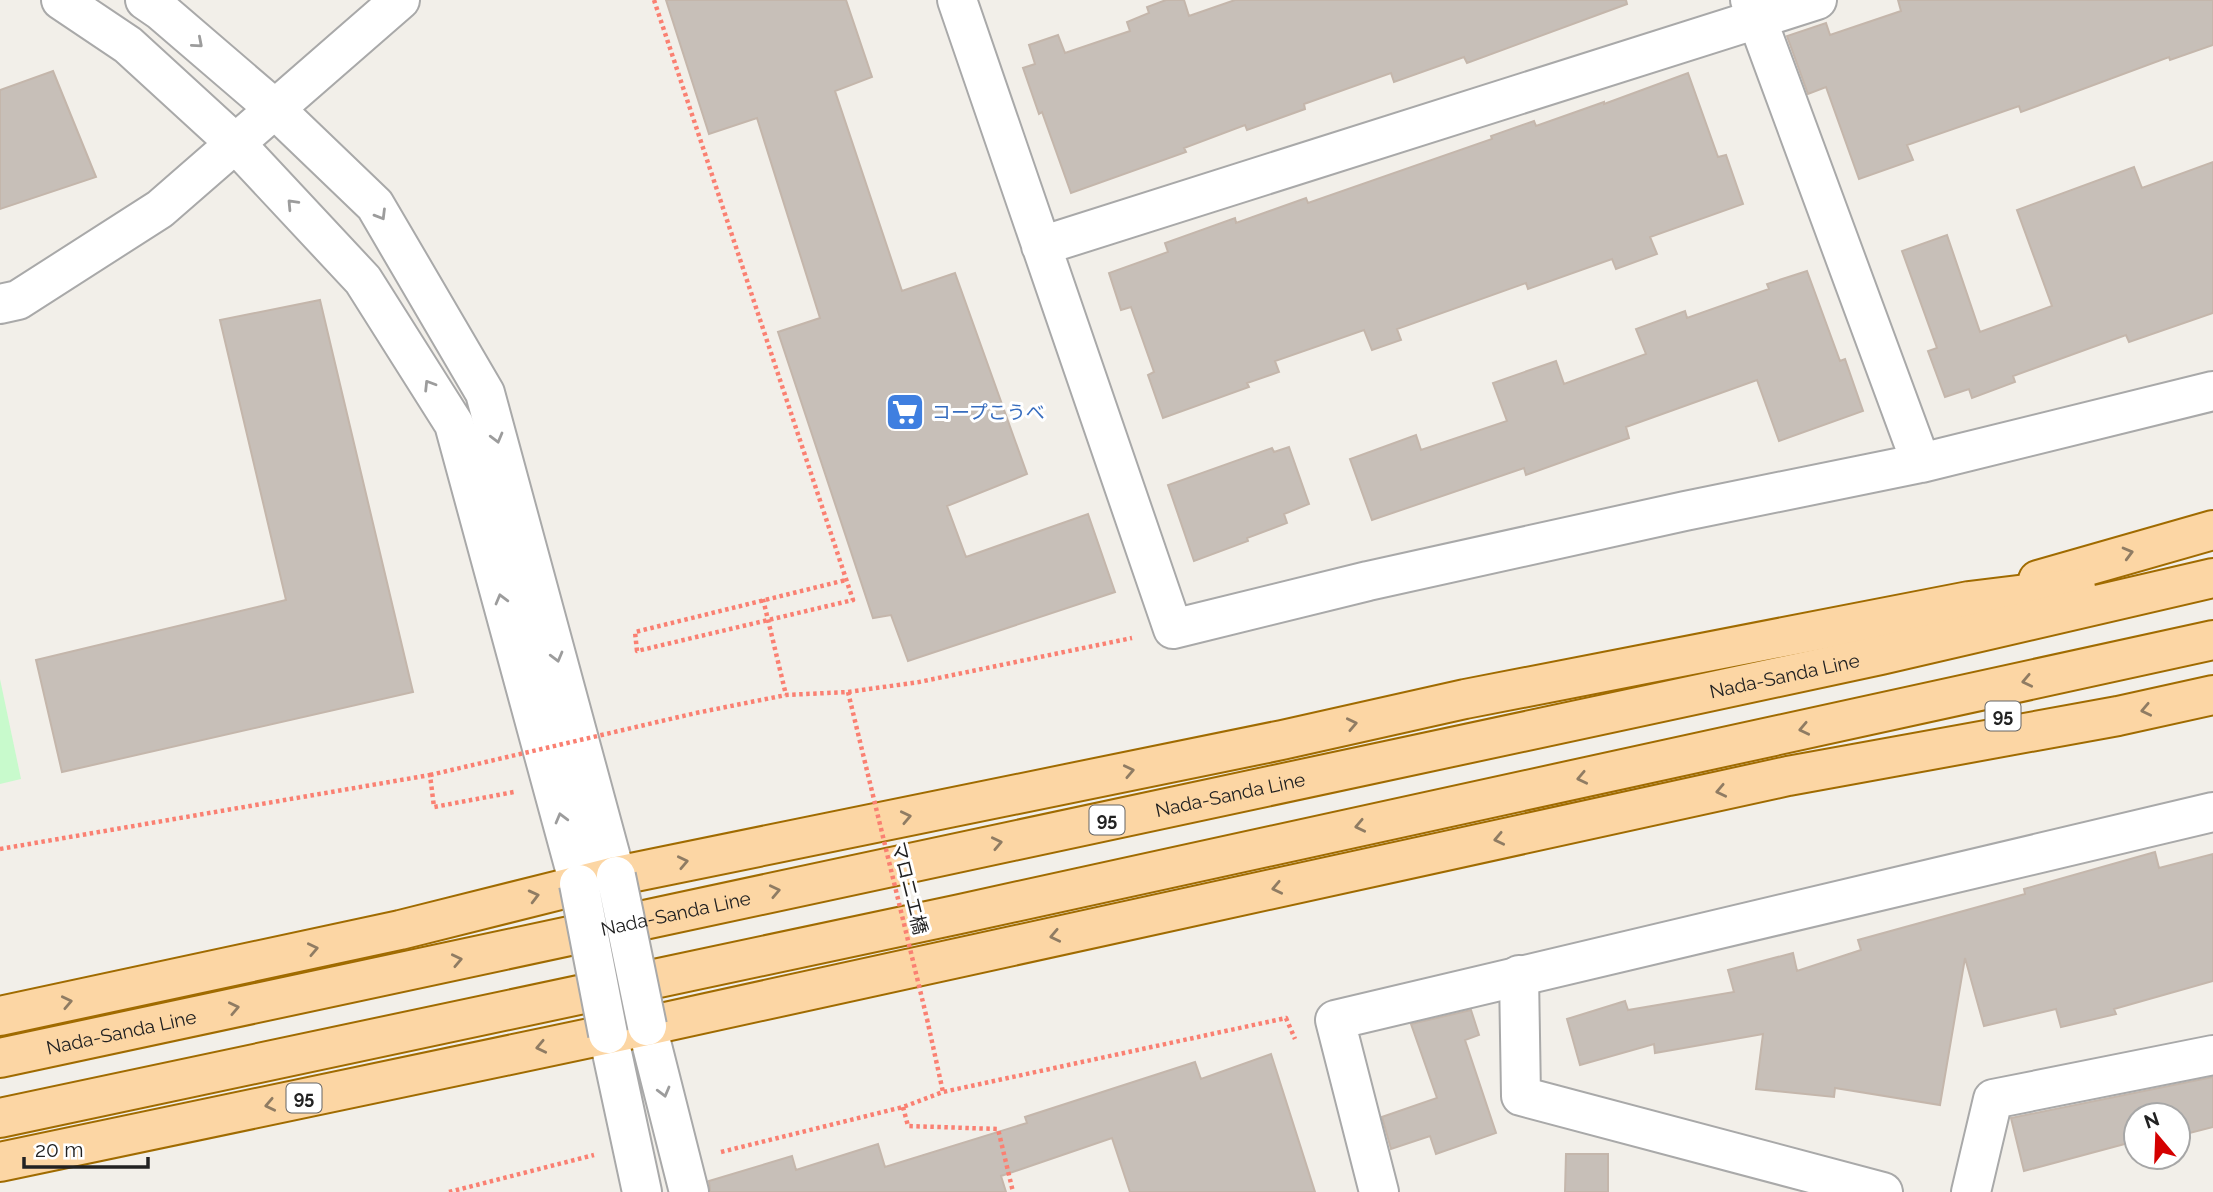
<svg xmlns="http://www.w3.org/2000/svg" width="2213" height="1192" font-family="Raleway,'Noto Sans JP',sans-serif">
<rect width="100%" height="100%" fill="#f2efe9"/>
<path fill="#c8facc" d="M 0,679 L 21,779 L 0,784 Z"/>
<path fill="#c7bfb8" stroke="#c4b6ab" stroke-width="2" d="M 666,0 L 846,0 L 872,77 L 835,91 L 902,291 L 955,273 L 1027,474 L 947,506 L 966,557 L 1088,514 L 1115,592 L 908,661 L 891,615 L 873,618 L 778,332 L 820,318 L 757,118 L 709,134 Z
M 1166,0 L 1184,0 L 1189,16 L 1235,0 L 1626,0 L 1627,4 L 1467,63 L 1464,57 L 1394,82 L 1391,73 L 1304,104 L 1305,109 L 1247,130 L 1245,125 L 1184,148 L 1186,152 L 1071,193 L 1042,112 L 1039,114 L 1023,68 L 1035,64 L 1029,45 L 1058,35 L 1065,53 L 1130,31 L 1127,22 L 1149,13 L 1147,7 Z
M 1898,0 L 2213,0 L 2213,45 L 2170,60 L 2169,57 L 2021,112 L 2019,106 L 1907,145 L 1913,160 L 1859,179 L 1826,87 L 1808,94 L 1787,36 L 1826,23 L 1830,35 L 1901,11 Z
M 53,71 L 96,177 L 0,209 L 0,90 Z
M 1688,73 L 1718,157 L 1726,155 L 1743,204 L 1650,237 L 1657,254 L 1616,269 L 1612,259 L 1528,289 L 1526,283 L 1397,329 L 1401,340 L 1372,350 L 1364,330 L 1275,361 L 1279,372 L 1247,383 L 1249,387 L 1163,418 L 1148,375 L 1154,372 L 1131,307 L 1121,310 L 1109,273 L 1168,252 L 1165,243 L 1235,218 L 1236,223 L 1306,198 L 1308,203 L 1492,139 L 1491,136 L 1534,121 L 1536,126 L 1604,102 L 1604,104 Z
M 2213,162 L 2213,313 L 2129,342 L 2126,335 L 2013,376 L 2015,382 L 1972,398 L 1969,389 L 1945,397 L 1928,351 L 1937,348 L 1902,251 L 1947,235 L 1980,332 L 2052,306 L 2017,210 L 2134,167 L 2142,188 Z
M 1807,271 L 1840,361 L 1845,359 L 1863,411 L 1779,441 L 1757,380 L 1626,427 L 1629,438 L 1526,475 L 1524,468 L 1372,520 L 1350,459 L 1416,435 L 1421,450 L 1507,421 L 1493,383 L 1556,361 L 1564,384 L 1646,354 L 1636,329 L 1685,311 L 1687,318 L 1769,289 L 1767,284 Z
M 320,300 L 413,692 L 62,772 L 36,660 L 286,600 L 220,320 Z
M 1289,447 L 1309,504 L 1284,514 L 1287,523 L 1247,538 L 1248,541 L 1194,561 L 1168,485 L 1272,448 L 1274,452 Z
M 2155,852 L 2159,868 L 2213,854 L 2213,981 L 2114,1009 L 2116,1014 L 2061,1027 L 2056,1009 L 1984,1026 L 1965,958 L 1940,1105 L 1835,1088 L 1834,1097 L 1756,1089 L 1763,1034 L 1655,1053 L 1654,1044 L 1580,1065 L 1567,1019 L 1625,1001 L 1628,1010 L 1734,992 L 1728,970 L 1793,953 L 1797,971 L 1861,950 L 1858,940 L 2025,894 L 2024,889 Z
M 1471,1010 L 1479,1035 L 1465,1040 L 1496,1133 L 1436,1154 L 1430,1136 L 1391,1149 L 1382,1117 L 1437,1098 L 1411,1024 Z
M 1271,1054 L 1315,1192 L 1130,1192 L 1112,1138 L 1001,1176 L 1006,1192 L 710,1192 L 709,1181 L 792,1156 L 796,1170 L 878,1144 L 885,1167 L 1027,1123 L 1025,1117 L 1195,1062 L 1201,1079 Z
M 2213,1077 L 2213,1127 L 2178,1136 L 2178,1115 L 2136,1115 L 2136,1141 L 2024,1171 L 2011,1118 Z
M 1566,1154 L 1608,1154 L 1608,1192 L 1565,1192 Z"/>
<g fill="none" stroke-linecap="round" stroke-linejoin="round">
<g stroke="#a9a9a9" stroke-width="42">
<path id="minor" d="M 957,0 L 1173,629 L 1368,581 L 1685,511 L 1921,463 L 2213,391
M 1750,0 L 1921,463
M 1041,246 L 1817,0
M 1519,975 L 1521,1096 L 1883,1192
M 1971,1192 L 1993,1099 L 2213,1055"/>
</g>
<g stroke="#a9a9a9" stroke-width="42">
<path id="tertiary" d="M 61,0 L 128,45 L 235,143 L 363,280 L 454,424 L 579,884
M 145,0 L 161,11 L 275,109 L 375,205 L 485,393 L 616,876
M 0,304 L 18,300 L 160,209 L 400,0
M 647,1026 L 689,1192
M 608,1034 L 642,1192
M 1379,1192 L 1335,1020 L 2213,812"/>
</g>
<g stroke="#a06b00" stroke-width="42">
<g id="primary">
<path d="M 2038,580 L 2213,530"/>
<path d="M 0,1016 L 400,930 L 616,876 L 1282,740 L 1465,699 L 1969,601 L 2076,588"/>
<path id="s1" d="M 0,1058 L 1881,655 L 2213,578"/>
<path d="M 0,1118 L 960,914 L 2213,640"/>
<path d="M 0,1162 L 647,1026 L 1788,776 L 2118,716 L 2213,695"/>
</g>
</g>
<path stroke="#fa8072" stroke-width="4.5" stroke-dasharray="3.5 3.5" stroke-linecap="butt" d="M 654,0 L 853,600 L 637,651 L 635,632 L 846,580
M 696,713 L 786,695 L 848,692 L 919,682 L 1132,638
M 0,849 L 430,775 L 434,807 L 514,792
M 927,1019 L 943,1092
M 903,1107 L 908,1126 L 998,1129 L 1013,1192
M 721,1152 L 903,1107 L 943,1092 L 1286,1018 L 1295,1039
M 449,1192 L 594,1155"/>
<use href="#minor" stroke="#fff" stroke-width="38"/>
<use href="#tertiary" stroke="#fff" stroke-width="38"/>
<use href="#primary" stroke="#fcd6a4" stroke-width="38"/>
<g stroke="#a9a9a9" stroke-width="42" stroke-linecap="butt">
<path id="tertiary-bridge" d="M 616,876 L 647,1026
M 579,884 L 608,1034"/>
</g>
<path stroke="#fa8072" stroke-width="4.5" stroke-dasharray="3.5 3.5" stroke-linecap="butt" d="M 763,599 L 786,695
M 848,692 L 927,1019
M 430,775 L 696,713"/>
<use href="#tertiary-bridge" stroke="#fff" stroke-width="38"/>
</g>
<defs><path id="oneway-chevron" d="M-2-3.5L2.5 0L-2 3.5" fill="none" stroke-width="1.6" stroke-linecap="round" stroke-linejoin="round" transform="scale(1.75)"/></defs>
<g stroke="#9c9c9c">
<use href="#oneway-chevron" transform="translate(198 43) rotate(41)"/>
<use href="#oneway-chevron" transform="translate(292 204) rotate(-133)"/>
<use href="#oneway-chevron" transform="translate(381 215) rotate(59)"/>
<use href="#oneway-chevron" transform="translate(429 385) rotate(-122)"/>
<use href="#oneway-chevron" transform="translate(497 438) rotate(75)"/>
<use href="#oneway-chevron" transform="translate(501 599) rotate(-105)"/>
<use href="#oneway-chevron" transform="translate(557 657) rotate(75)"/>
<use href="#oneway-chevron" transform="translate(561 818) rotate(-105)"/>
<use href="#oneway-chevron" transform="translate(664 1092) rotate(75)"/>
</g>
<g stroke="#8f7c63">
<use href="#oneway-chevron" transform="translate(2128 553) rotate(-15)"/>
<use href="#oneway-chevron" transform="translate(2027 681) rotate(168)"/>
<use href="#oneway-chevron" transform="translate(2146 710) rotate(168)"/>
<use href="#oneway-chevron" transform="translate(1352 724) rotate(-12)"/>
<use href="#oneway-chevron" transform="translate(1804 729) rotate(168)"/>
<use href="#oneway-chevron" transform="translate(1129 771) rotate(-12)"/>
<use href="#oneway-chevron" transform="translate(1582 778) rotate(168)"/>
<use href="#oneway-chevron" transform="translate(1721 791) rotate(168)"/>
<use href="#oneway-chevron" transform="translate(906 817) rotate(-12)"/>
<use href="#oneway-chevron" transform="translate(1360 826) rotate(168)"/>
<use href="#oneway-chevron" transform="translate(1499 839) rotate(168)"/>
<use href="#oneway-chevron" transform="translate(997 843) rotate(-12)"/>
<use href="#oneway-chevron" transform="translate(683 862) rotate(-12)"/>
<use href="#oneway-chevron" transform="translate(1277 888) rotate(168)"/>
<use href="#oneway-chevron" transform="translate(775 891) rotate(-12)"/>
<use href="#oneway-chevron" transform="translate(534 896) rotate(-14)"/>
<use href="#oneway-chevron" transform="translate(1055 936) rotate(168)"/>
<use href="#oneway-chevron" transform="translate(313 949) rotate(-12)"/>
<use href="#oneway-chevron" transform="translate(457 960) rotate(-12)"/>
<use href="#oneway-chevron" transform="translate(67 1002) rotate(-12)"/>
<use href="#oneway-chevron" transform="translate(234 1008) rotate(-12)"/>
<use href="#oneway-chevron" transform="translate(541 1047) rotate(168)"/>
<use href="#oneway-chevron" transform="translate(270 1105) rotate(168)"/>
</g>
<defs>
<g id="supermarket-square" transform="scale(2.0125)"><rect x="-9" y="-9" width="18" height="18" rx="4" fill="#3f7fe0" stroke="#fff"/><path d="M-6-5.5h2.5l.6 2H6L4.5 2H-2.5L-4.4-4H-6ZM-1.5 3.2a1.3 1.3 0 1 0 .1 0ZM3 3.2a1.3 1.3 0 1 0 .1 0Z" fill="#fff"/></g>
</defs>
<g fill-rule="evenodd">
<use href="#supermarket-square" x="905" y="412"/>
</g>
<g text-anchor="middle" stroke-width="6" stroke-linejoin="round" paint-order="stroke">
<g fill="#fff" stroke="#646464" stroke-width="2">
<rect x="1985.5" y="701.5" width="35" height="29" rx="5"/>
<rect x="1089.5" y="805.5" width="35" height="29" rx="5"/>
<rect x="286.5" y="1083.5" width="35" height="29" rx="5"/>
</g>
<g font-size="18" font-weight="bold" fill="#222">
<text x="2003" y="722">95</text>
<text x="1107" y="826">95</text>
<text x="304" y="1104">95</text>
</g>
<g font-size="19" fill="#366cbe" stroke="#fff" text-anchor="start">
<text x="932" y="419">コープこうべ</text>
</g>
<g font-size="19" fill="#222" stroke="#fff">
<text dy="7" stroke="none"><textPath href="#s1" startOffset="1825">Nada-Sanda Line</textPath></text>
<text dy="7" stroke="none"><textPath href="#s1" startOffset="1258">Nada-Sanda Line</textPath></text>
<text transform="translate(910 888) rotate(76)" y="7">マロニエ橋</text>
<text dy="7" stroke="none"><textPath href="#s1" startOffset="691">Nada-Sanda Line</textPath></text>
<text dy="7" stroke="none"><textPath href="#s1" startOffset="124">Nada-Sanda Line</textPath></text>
</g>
</g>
<g transform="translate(2157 1136) rotate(341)"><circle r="33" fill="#ffffff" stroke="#a7a7a7" stroke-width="2"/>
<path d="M0-5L12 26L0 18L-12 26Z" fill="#d40000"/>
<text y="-10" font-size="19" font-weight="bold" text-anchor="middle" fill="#222222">N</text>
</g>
<path d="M24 1157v10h124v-10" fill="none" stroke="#222222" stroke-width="3.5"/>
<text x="35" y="1157" font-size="21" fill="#222222" stroke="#ffffff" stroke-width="5" paint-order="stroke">20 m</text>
</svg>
